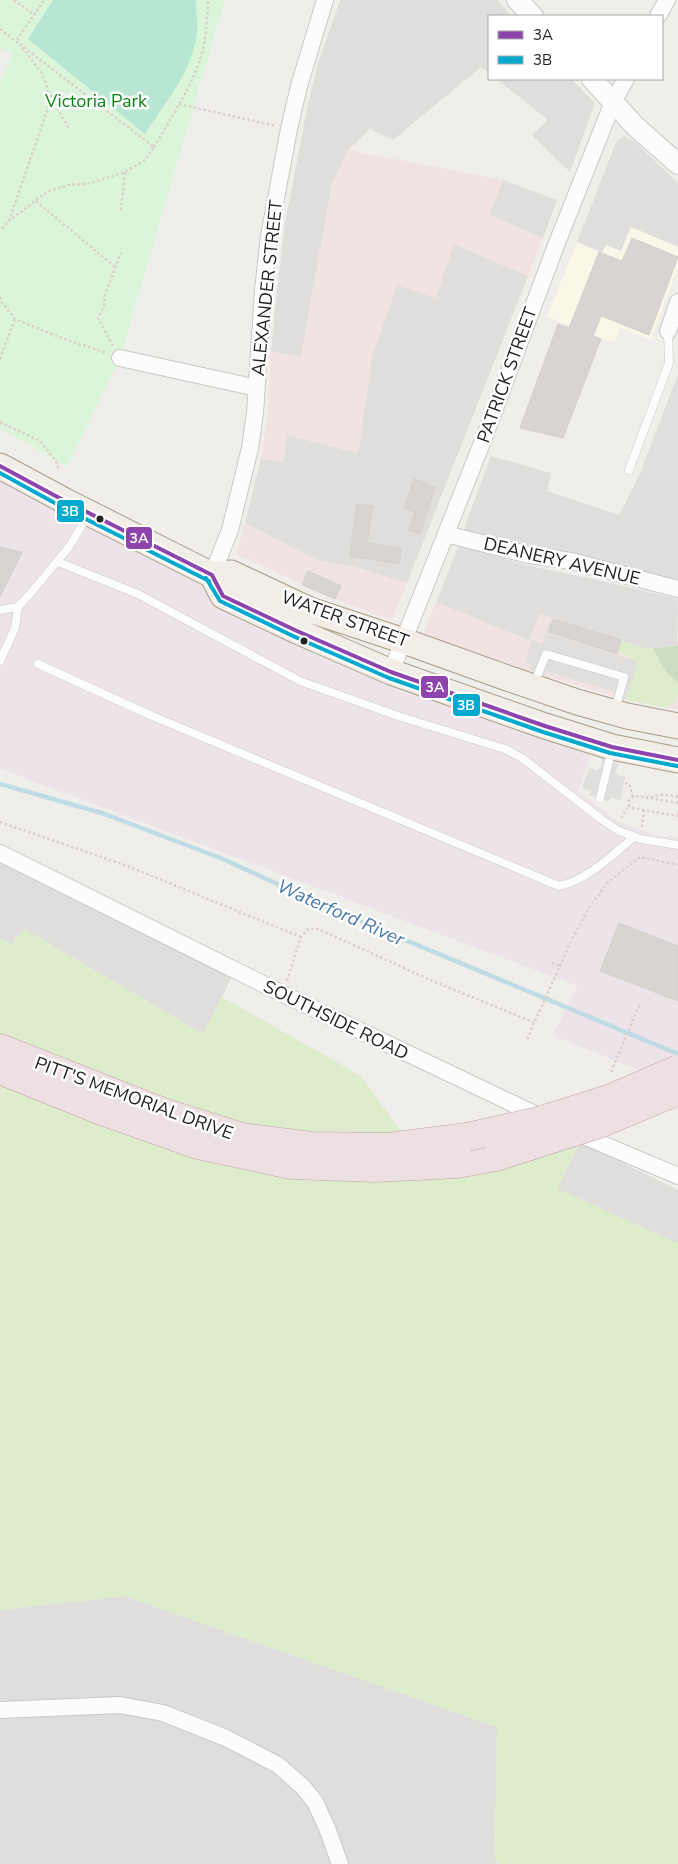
<svg xmlns="http://www.w3.org/2000/svg" width="678" height="1864" font-family="'Nunito Sans',sans-serif">
<rect width="100%" height="100%" fill="#f0eeeb"/>
<path fill="#dfdedc" d="M 340,0 L 498,0 L 512,16 L 489,16 L 489,73 L 481,67 L 393,140 L 370,129 L 348,150 L 332,184 L 301,357 L 271,352 L 277,289 L 285,223 L 308,104 L 318,64 Z
M 497,79 L 571,79 L 594,102 L 594,106 L 570,172 L 532,135 L 548,120 Z
M 624,136 L 635,142 L 678,183 L 678,247 L 631,228 L 621,251 L 603,253 L 577,242 L 615,145 L 618,140 Z
M 503,180 L 557,200 L 543,238 L 489,215 Z
M 454,244 L 528,276 L 407,583 L 355,567 L 316,560 L 245,523 L 261,459 L 283,462 L 287,435 L 358,453 L 372,356 L 397,285 Z
M 491,456 L 551,473 L 547,491 L 619,515 L 641,471 L 678,482 L 678,582 L 569,554 L 498,541 L 466,532 L 465,528 L 467,520 Z
M 459,545 L 525,565 L 597,580 L 678,599 L 677,640 L 678,646 L 646,649 L 540,614 L 530,641 L 436,602 Z
M 0,853 L 235,971 L 203,1034 L 24,929 L 12,944 L 0,939 Z
M 580,1142 L 678,1190 L 678,1249 L 557,1189 Z
M 125,1596 L 497,1727 L 495,1859 L 499,1864 L 0,1864 L 0,1610 Z"/>
<path fill="#f1e3e1" d="M 348,150 L 503,180 L 489,215 L 543,238 L 528,276 L 454,244 L 436,298 L 397,285 L 372,356 L 358,453 L 287,435 L 283,462 L 261,459 L 267,418 L 271,352 L 301,357 L 332,184 Z
M 245,523 L 316,560 L 355,567 L 407,583 L 392,620 L 335,599 L 236,554 Z
M 436,602 L 529,641 L 539,614 L 646,649 L 678,646 L 678,710 L 626,700 L 545,676 L 423,634 Z"/>
<path fill="#ede4e9" d="M 0,466 L 65,501 L 223,596 L 595,742 L 578,791 L 616,820 L 653,835 L 678,838 L 678,1087 L 553,1035 L 578,986 L 0,769 Z"/>
<path fill="#f8f7e8" d="M 631,227 L 678,247 L 678,267 L 651,340 L 621,328 L 615,343 L 547,317 L 577,242 L 602,253 L 606,245 L 621,251 Z"/>
<path fill="#ddeccb" d="M 621,640 L 646,649 L 653,648 L 659,660 L 678,683 L 678,693 L 674,703 L 669,703 L 668,708 L 626,700 L 638,663 L 631,660 L 631,657 L 618,652 Z
M 24,929 L 203,1034 L 222,997 L 361,1076 L 399,1129 L 474,1173 L 580,1142 L 557,1189 L 678,1243 L 678,1864 L 499,1864 L 495,1859 L 497,1727 L 125,1596 L 0,1610 L 0,939 L 12,944 Z"/>
<path fill="#cbdec1" d="M 678,646 L 678,683 L 666,672 L 653,648 Z"/>
<path fill="#daf5da" d="M 0,0 L 225,0 L 120,358 L 67,467 L 0,428 L 0,85 L 12,54 L 0,47 Z"/>
<path fill="#b7e6d2" d="M 53,0 L 196,0 C 196,10 198,21 197,31 C 194,70 165,102 145,134 L 28,39 Z"/>
<path fill="#e0dfde" d="M 678,374 L 678,482 L 641,471 Z
M 549,622 L 552,623 L 549,634 L 638,662 L 626,700 L 614,696 L 615,694 L 612,691 L 549,672 L 546,673 L 545,676 L 528,670 L 532,665 L 525,662 L 532,640 L 542,644 Z
M 601,758 L 619,764 L 615,772 L 617,775 L 625,777 L 621,800 L 611,798 L 609,801 L 589,795 L 591,792 L 589,790 L 582,788 L 589,768 L 597,770 L 602,765 Z"/>
<g fill="none" stroke-linecap="round" stroke-linejoin="round">
<path stroke="#bfdbe3" stroke-width="4.5" d="M 0,784 L 102,813 L 223,859 L 336,911 L 678,1054"/>
</g>
<path fill="#d7d4d2" stroke="#d3d0cc" d="M 632,238 L 678,257 L 649,335 L 601,316 L 593,336 L 601,339 L 563,438 L 520,428 L 558,324 L 569,328 L 599,252 L 622,261 Z
M 414,479 L 435,487 L 420,534 L 409,530 L 415,512 L 404,508 Z
M 357,504 L 373,506 L 367,543 L 401,548 L 399,564 L 350,556 Z
M 0,547 L 22,552 L 0,597 Z
M 308,571 L 341,586 L 335,599 L 302,585 Z
M 553,619 L 621,640 L 617,654 L 549,632 Z
M 619,923 L 678,946 L 678,1001 L 600,971 Z"/>
<g fill="none" stroke-linecap="round" stroke-linejoin="round">
<g stroke="#c9c8c7" stroke-width="9">
<path id="service" d="M 629,470 L 669,363 L 668,331
M 58,562 L 138,594 L 300,681 L 401,717 L 505,749 L 522,758 L 601,819 L 619,831 L 641,839 L 678,845
M 0,610 L 18,607 L 30,594 L 69,547 L 88,515
M 0,661 L 15,628 L 18,607
M 38,664 L 150,715 L 559,886 C 588,880 612,855 634,837
M 534,684 L 546,654 L 624,677 L 615,710
M 600,798 L 612,749"/>
</g>
<g stroke="#c9c8c7" stroke-width="18">
<path id="minor" d="M 658,16 L 667,0
M 668,331 L 678,302
M 120,358 L 257,388
M 446,534 L 529,555 L 571,561 L 678,589
M 212,575 L 230,530 L 250,448 L 255,413 L 263,290 L 269,236 L 289,129 L 299,86 L 325,0
M 391,672 L 484,438 L 555,248 L 613,102 L 626,79
M 0,853 L 283,994 L 543,1118
M 574,1132 L 678,1176
M 0,1710 L 120,1705 L 163,1713 L 226,1738 L 278,1765 L 303,1787 L 315,1802 L 327,1828 L 340,1864"/>
</g>
<g stroke="#c9c8c7" stroke-width="22">
<path id="tertiary" d="M 517,0 L 533,16
M 592,79 L 635,126 L 678,164"/>
</g>
<g stroke="#a79c86" stroke-width="27">
<path id="primary" d="M 0,466 L 65,501 L 212,575
M 212,575 L 223,596 L 297,631 L 391,672 L 545,726 L 612,747 L 678,760
M 212,575 L 231,573 L 310,610 L 404,641 L 510,679 L 577,702 L 627,716 L 678,726"/>
</g>
<g stroke="#c5a2ac" stroke-width="29">
<path id="motorway" d="M 0,1048 L 163,1112 L 242,1137 L 311,1146 L 389,1147 L 467,1137
M 0,1070 L 99,1110 L 198,1145 L 291,1165 L 376,1168 L 457,1164 L 496,1157"/>
</g>
<path stroke="#dccecd" stroke-width="2.5" stroke-dasharray="2.5 2.5" stroke-linecap="butt" d="M 14,0 L 34,15
M 0,29 L 154,147 L 145,160 L 125,172 L 87,184 L 68,185 L 47,192 L 9,221 L 0,231
M 17,40 L 44,0
M 50,95 L 69,129
M 179,104 L 276,126
M 154,147 C 170,120 187,94 198,65 C 206,45 207,21 208,0
M 36,201 L 115,267
M 121,210 L 125,172
M 9,221 L 48,108 C 50,76 38,69 20,45
M 0,297 L 1,301 L 15,319 L 64,339 L 107,353
M 113,346 L 98,318 L 104,306 L 105,294 L 121,253
M 0,359 L 15,319
M 0,422 L 40,441 L 56,461 L 59,471
M 625,783 L 629,784 L 633,797
M 651,798 C 660,793 668,795 678,797
M 678,803 L 639,796 L 633,797 L 629,800 L 629,805 L 632,808 L 678,816
M 621,818 L 629,805
M 0,822 L 130,867 L 301,937
M 642,827 L 644,810
M 552,963 L 560,966
M 287,981 L 301,937 L 308,929 L 318,929 L 435,982 L 533,1022
M 527,1039 L 572,939 L 589,908 L 607,883 L 640,857 L 678,865
M 611,1072 L 640,1003"/>
<use href="#service" stroke="#fdfcfc" stroke-width="8"/>
<use href="#minor" stroke="#fdfcfc" stroke-width="16"/>
<use href="#tertiary" stroke="#fdfcfc" stroke-width="20"/>
<use href="#primary" stroke="#f3ede7" stroke-width="25"/>
<use href="#motorway" stroke="#ece0e2" stroke-width="28"/>
<g stroke="#c5a2ac" stroke-width="29" stroke-linecap="butt">
<path id="motorway-bridge" d="M 467,1137 L 538,1121 L 611,1098 L 678,1069
M 496,1157 L 599,1124 L 678,1091"/>
</g>
<use href="#motorway-bridge" stroke="#ece0e2" stroke-width="28"/>
<g stroke="#fff" stroke-width="8">
<path id="bus-1" d="M 0,466 L 65,501 L 212,575
M 212,575 L 223,596 L 297,631 L 391,672 L 545,726 L 612,747 L 678,760"/>
</g>
<g stroke="#fff" stroke-width="8">
<path id="bus-2" d="M 0,473 L 62,507 L 209,581
M 206,578 L 220,601 L 295,637 L 389,678 L 543,732 L 610,753 L 677,766"/>
</g>
<use href="#bus-1" stroke="#8e44ad" stroke-width="4"/>
<use href="#bus-2" stroke="#00a9ce" stroke-width="4"/>
</g>
<g fill="#222" stroke="#fff" stroke-width="2">
<circle cx="100" cy="519" r="4.5"/>
<circle cx="304" cy="641" r="4.5"/>
</g>
<g text-anchor="middle" stroke-width="5" stroke-linejoin="round" paint-order="stroke">
<g font-size="18" fill="#0c8416" stroke="#fff">
<text x="96" y="107">Victoria Park</text>
</g>
<g font-size="18" fill="#222" stroke="#fff">
<text transform="translate(267 288) rotate(-84)" y="6">ALEXANDER STREET</text>
<text transform="translate(507 375) rotate(-70)" y="6">PATRICK STREET</text>
<text transform="translate(562 561) rotate(13)" y="6">DEANERY AVENUE</text>
<text transform="translate(345 619) rotate(20)" y="6">WATER STREET</text>
<text transform="translate(336 1020) rotate(26)" y="6">SOUTHSIDE ROAD</text>
<text transform="translate(134 1098) rotate(20)" y="6">PITT'S MEMORIAL DRIVE</text>
</g>
<g font-size="19" font-style="italic" fill="#4a7aab" stroke="#fff">
<text transform="translate(341 912) rotate(24)" y="7">Waterford River</text>
</g>
</g>
<g stroke="#fff" stroke-width="2">
<rect x="56" y="499" width="29" height="24" rx="5" fill="#00a9ce"/>
<rect x="125" y="526" width="28" height="24" rx="5" fill="#8e44ad"/>
<rect x="420" y="675" width="29" height="24" rx="5" fill="#8e44ad"/>
<rect x="452" y="693" width="29" height="24" rx="5" fill="#00a9ce"/>
</g>
<g font-size="14" text-anchor="middle" font-weight="bold" fill="#fff">
<text x="70" y="516">3B</text>
<text x="139" y="543">3A</text>
<text x="435" y="692">3A</text>
<text x="466" y="710">3B</text>
</g>
<rect x="488" y="15" width="175" height="65" fill="#ffffff" stroke="#a7a7a7"/>
<rect x="498" y="31" width="25" height="8" fill="#8e44ad" stroke="#a7a7a7"/>
<text x="533" y="40" font-size="15" fill="#222222">3A</text>
<rect x="498" y="56" width="25" height="8" fill="#00a9ce" stroke="#a7a7a7"/>
<text x="533" y="65" font-size="15" fill="#222222">3B</text>
</svg>
